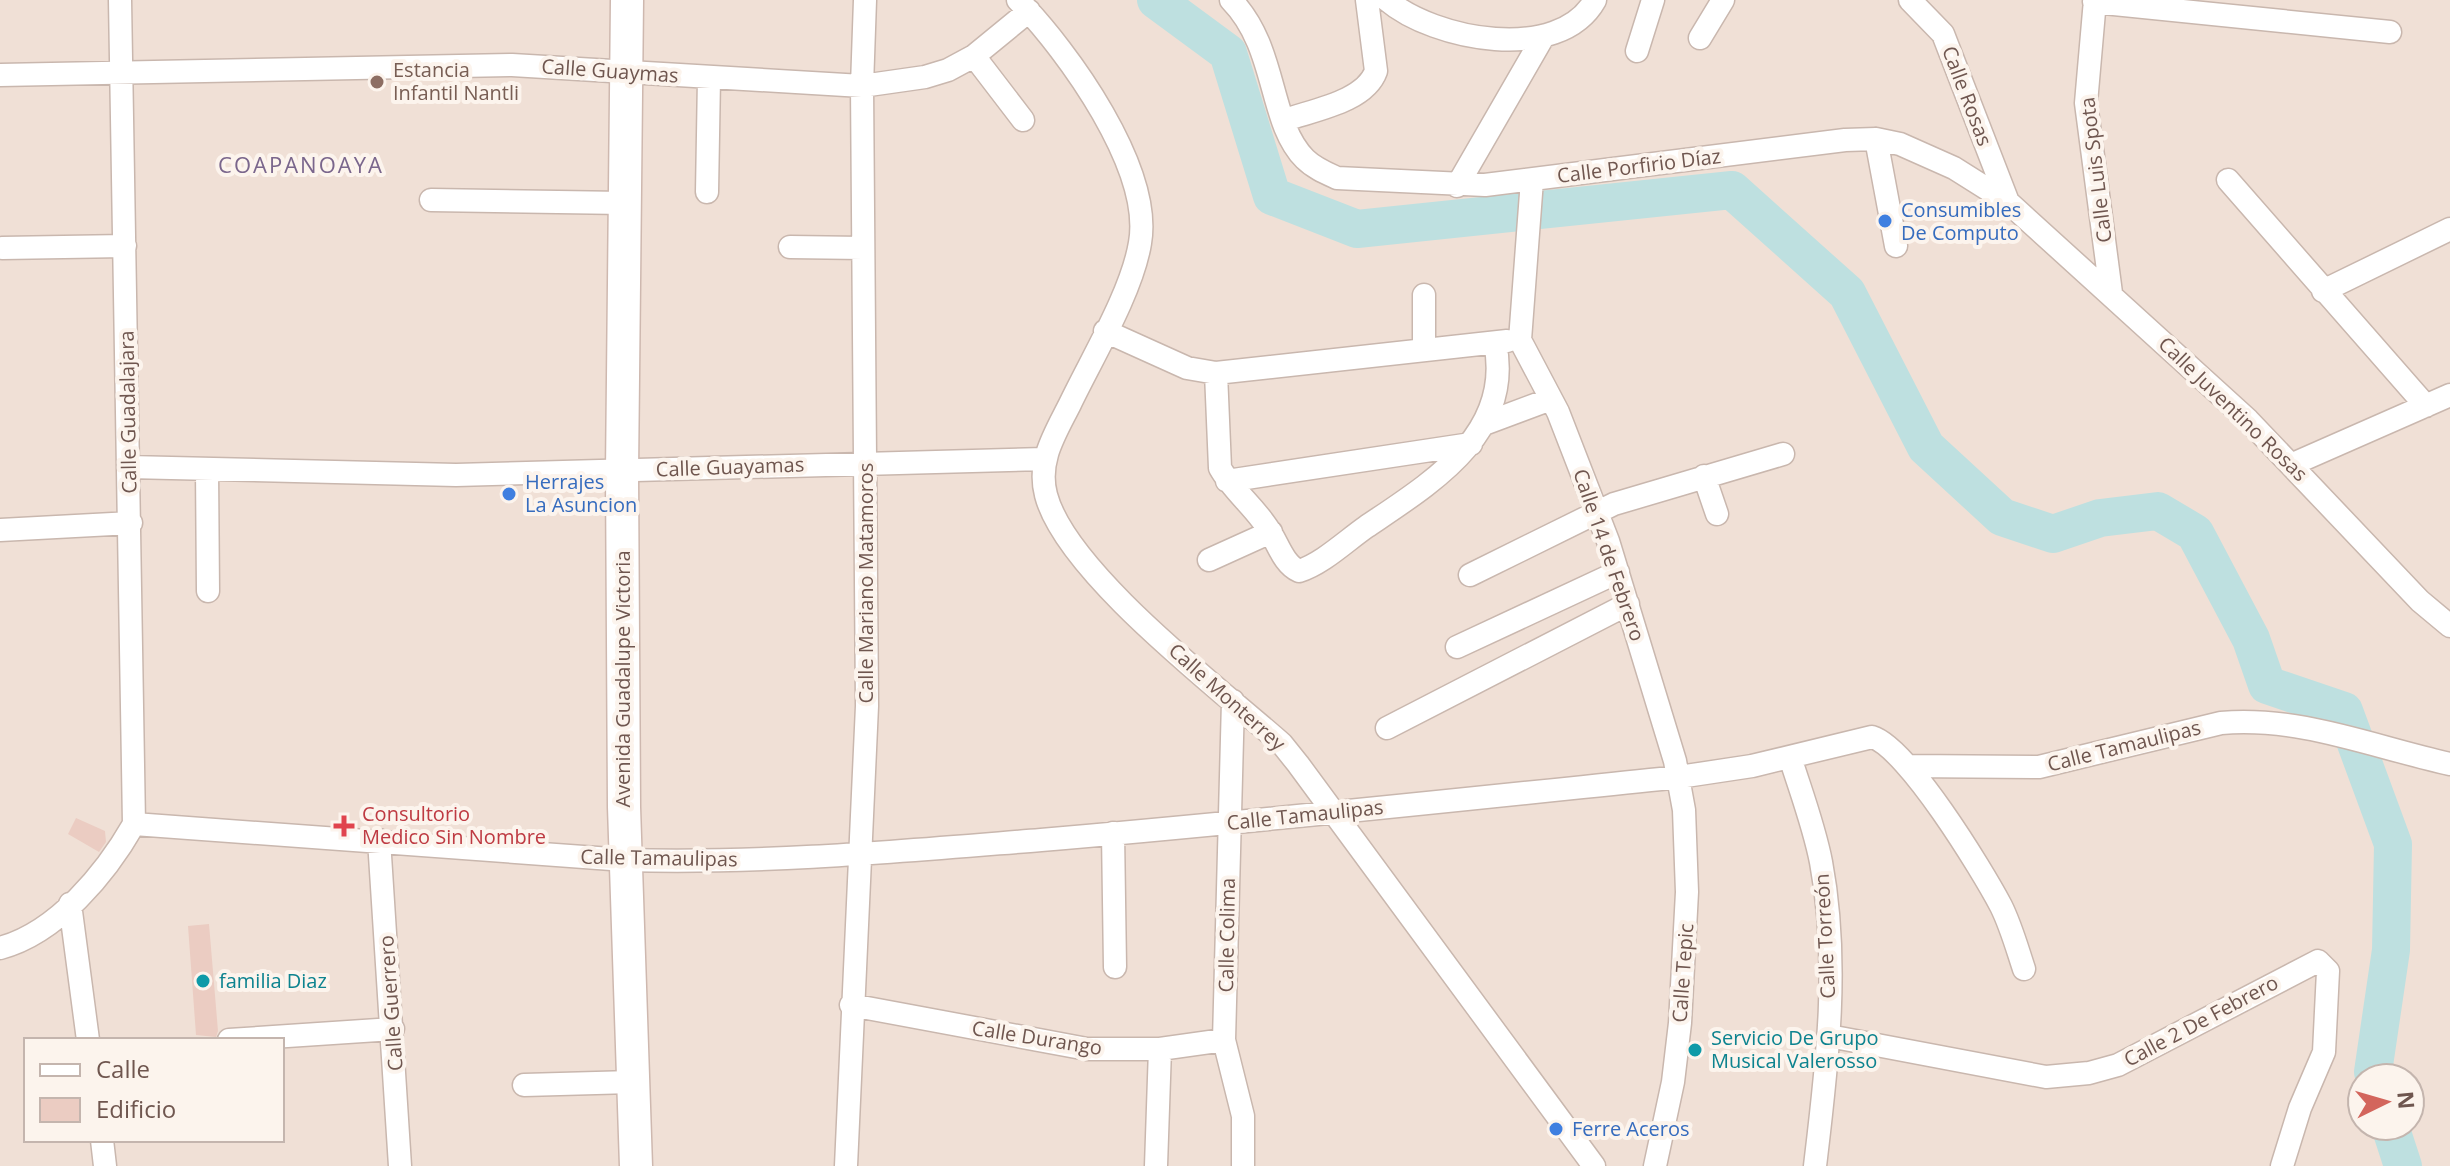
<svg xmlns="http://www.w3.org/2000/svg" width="2450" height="1166" font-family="'Open Sans',sans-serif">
<rect width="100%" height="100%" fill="#f9efe7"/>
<path fill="#f0e0d6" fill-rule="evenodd" d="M 0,0 L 2450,0 L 2450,1166 L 0,1166 ZM 26,1040 L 282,1040 L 282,1140 L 26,1140 ZM 2362,1078 L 2410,1078 L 2410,1126 L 2362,1126 Z"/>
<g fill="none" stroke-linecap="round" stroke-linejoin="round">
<path stroke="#bee0e0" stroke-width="38" d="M 1156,0 L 1228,53 L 1272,196 L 1357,229 L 1732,190 L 1847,293 L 1926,447 L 2002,517 L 2053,534 L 2100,518 L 2158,511 L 2195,533 L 2251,639 L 2267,685 L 2344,711 L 2393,844 L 2391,950 L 2373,1072 L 2375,1078
M 2390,1126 L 2403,1166"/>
</g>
<path fill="#ebccc2" d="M 76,818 L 105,831 L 106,842 L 99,852 L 68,834 Z
M 209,924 L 218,1031 L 216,1037 L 196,1035 L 188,926 Z"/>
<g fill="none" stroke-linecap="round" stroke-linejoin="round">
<g stroke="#c9b7ae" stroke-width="25">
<path id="minor" d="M 120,0 L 134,824
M 1018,0 C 1068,51 1153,169 1140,243 C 1132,292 1092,358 1070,404 C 1055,434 1037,461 1046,495 C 1066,572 1220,689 1282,744 L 1298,764 L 1594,1166
M 1231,0 C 1278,48 1268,122 1305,159 C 1314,168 1326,173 1337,178 L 1485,185 L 1845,140 L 1876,139 L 1900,144 L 1954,168 L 2008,202 L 2248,420 L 2420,601 L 2450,626
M 1387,0 C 1434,40 1559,64 1595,0
M 1910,0 L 1943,34 L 2008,202
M 2095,0 L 2086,103 L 2111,293
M 2094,2 L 2390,32
M 1700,38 L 1723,0
M 1637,51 L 1653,0
M 974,56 L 1023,120
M 0,75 L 512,65 L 862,86 L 925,77 L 948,70 L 974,56 L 1029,11
M 1285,120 C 1313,110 1365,102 1376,71 L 1367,0
M 1876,139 L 1896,246
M 1532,180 L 1520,340 L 1558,412 L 1608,541 L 1675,761 L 1684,810 L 1687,892 L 1680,1023 L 1673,1082 L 1655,1166
M 2228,180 L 2426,406
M 1457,186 L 1543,37
M 707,192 L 709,78
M 431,200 L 624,203
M 790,247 L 863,248
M 2,248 L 125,246
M 2323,291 L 2450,229
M 1105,331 L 1187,368 L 1216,373 L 1507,341
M 1424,350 L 1424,295
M 1216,373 L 1220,468 C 1234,493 1258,509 1272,535 C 1279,547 1285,565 1299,571 C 1322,564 1346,541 1366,527 C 1431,483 1514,434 1495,343
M 1484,424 L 1551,399
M 2293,464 L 2450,395
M 129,467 L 456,475 L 1044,459
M 207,470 L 208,591
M 1704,476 L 1717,514
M 1227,481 L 1471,444
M 0,530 L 131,523
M 1209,560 L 1271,532
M 1470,575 L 1614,504 L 1783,454
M 1457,647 L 1618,572
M 1233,701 L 1224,1040 L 1243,1116 L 1243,1166
M 1387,728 L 1628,604
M 1790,757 C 1801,792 1814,826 1821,862 C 1840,963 1827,1066 1815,1166
M 1908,766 L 2039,767 L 2221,723 C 2300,716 2373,747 2450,764
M 134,824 L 625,860 C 764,864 903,851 1041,840 C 1254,822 1467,799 1679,777 L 1752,766 L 1872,737 C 1907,747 1982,870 2001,906 C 2011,926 2017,948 2024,969
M 1113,833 L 1115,967
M 379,840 L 400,1166
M 70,904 L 88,1040
M 0,948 C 57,933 106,873 134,824
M 851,1005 L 1087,1049 L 1160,1049 L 1224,1040
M 1829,1036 L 2046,1077 L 2089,1073 L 2118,1065 L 2318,961 L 2328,971 L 2324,1052 L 2300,1108 L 2282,1166
M 229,1040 L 393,1029
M 524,1085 L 632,1082
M 102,1140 L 105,1166
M 846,1166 L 867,706 L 862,86 L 865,0
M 1156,1166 L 1160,1049"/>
</g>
<g stroke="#ceb8af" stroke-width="35">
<path id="secondary" d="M 627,0 L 622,472 L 624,807 L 636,1166"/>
</g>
<use href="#minor" stroke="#fff" stroke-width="22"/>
<use href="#secondary" stroke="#fff" stroke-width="32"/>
</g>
<circle fill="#8d6e63" stroke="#fcf4ed" stroke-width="3" cx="377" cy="82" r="8"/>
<g fill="#3f7fe0" stroke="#fcf4ed" stroke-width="3">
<circle cx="1885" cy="221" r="8"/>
<circle cx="509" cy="494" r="8"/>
<circle cx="1556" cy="1129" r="8"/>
</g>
<path fill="#e0444e" stroke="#fcf4ed" stroke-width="3" d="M340 814h8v8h8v8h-8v8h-8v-8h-8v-8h8z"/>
<g fill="#0f9aa8" stroke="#fcf4ed" stroke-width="3">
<circle cx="203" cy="981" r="8"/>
<circle cx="1695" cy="1050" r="8"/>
</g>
<g text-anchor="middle" stroke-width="8" stroke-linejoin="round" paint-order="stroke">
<g font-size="20" fill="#785e54" stroke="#fcf4ed" text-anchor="start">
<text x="393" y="77">Estancia<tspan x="393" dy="23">Infantil Nantli</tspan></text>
</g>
<g font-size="20" fill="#6f564f" stroke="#fcf4ed">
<text transform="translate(610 71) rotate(4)" y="7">Calle Guaymas</text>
<text transform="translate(1967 96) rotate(69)" y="7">Calle Rosas</text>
<text transform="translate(1639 166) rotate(-7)" y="7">Calle Porfirio Díaz</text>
<text transform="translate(2096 170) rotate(-97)" y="7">Calle Luis Spota</text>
<text transform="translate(2233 409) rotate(44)" y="7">Calle Juventino Rosas</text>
<text transform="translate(128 412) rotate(-91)" y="7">Calle Guadalajara</text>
<text transform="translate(730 467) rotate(-2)" y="7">Calle Guayamas</text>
<text transform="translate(1609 555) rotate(71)" y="7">Calle 14 de Febrero</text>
<text transform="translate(866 583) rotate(-90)" y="7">Calle Mariano Matamoros</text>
<text transform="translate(623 679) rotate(-90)" y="7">Avenida Guadalupe Victoria</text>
<text transform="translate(1227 697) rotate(42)" y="7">Calle Monterrey</text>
<text transform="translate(2124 746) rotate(-14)" y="7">Calle Tamaulipas</text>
<text transform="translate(1305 815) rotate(-6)" y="7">Calle Tamaulipas</text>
<text transform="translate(659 858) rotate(1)" y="7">Calle Tamaulipas</text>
<text transform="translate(1227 935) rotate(-89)" y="7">Calle Colima</text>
<text transform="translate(1825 936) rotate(-93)" y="7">Calle Torreón</text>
<text transform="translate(1683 973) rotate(-86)" y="7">Calle Tepic</text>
<text transform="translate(391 1003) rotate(-94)" y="7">Calle Guerrero</text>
<text transform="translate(2201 1021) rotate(-28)" y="7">Calle 2 De Febrero</text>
<text transform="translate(1037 1038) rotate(9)" y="7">Calle Durango</text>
</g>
<g font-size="20" fill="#366cbe" stroke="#fcf4ed" text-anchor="start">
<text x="1901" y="217">Consumibles<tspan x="1901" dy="23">De Computo</tspan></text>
<text x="525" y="489">Herrajes<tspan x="525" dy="23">La Asuncion</tspan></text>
<text x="1572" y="1136">Ferre Aceros</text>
</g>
<g font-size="20" fill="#be3a42" stroke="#fcf4ed" text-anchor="start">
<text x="362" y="821">Consultorio<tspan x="362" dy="23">Medico Sin Nombre</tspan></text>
</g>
<g font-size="20" fill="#0d838f" stroke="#fcf4ed" text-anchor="start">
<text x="219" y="988">familia Diaz</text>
<text x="1711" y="1045">Servicio De Grupo<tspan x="1711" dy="23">Musical Valerosso</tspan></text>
</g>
<g font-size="22" letter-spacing="2" fill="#7a668c" stroke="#fcf4ed">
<text x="301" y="173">COAPANOAYA</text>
</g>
</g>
<rect x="24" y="1038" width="260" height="104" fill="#fcf4ed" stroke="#c4b5ae" stroke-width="2"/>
<rect x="40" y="1064" width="40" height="12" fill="#ffffff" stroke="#c4b5ae" stroke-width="2"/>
<text x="96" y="1078" font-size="24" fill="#6f564f">Calle</text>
<rect x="40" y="1098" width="40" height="24" fill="#ebccc2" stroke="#c4b5ae" stroke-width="2"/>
<text x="96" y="1118" font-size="24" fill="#6f564f">Edificio</text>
<g transform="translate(2386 1102) rotate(85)"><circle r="38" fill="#fcf4ed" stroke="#c4b5ae" stroke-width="2"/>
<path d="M0-6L14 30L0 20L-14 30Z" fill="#d3655c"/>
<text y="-12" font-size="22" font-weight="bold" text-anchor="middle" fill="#6f564f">N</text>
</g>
</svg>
